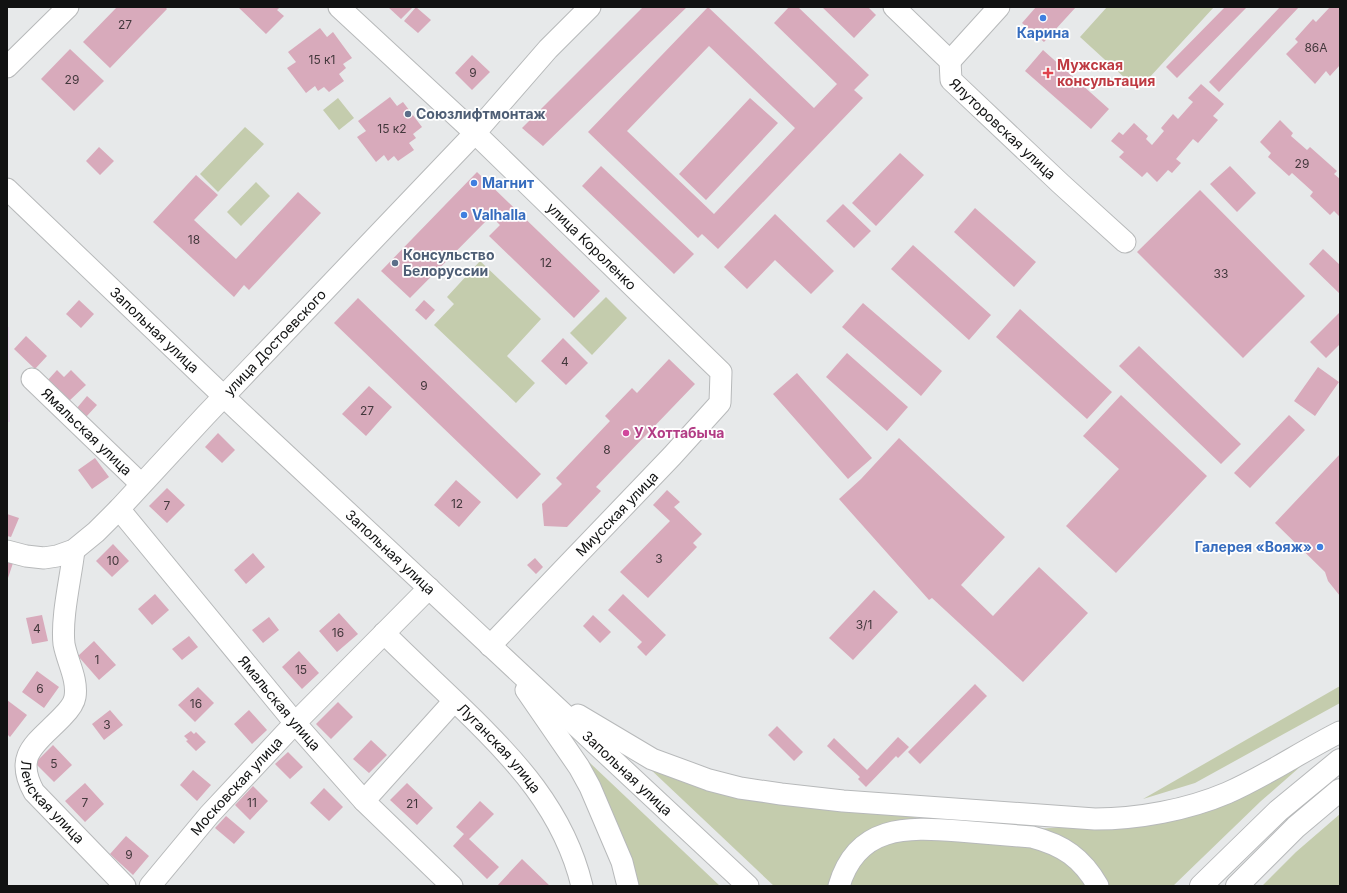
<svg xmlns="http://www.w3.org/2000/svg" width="1347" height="893" font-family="Inter,sans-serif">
<rect width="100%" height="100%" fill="#e7e9ea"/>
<path fill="#e8d9ec" d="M 7,327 L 9,327 L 10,422 L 7,422 Z"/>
<path fill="#c4ccad" d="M 1107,7 L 1214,7 L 1138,90 L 1080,37 Z
M 338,98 L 354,118 L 339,130 L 323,110 Z
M 245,127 L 264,144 L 218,192 L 200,174 Z
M 256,182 L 270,196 L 241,226 L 227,212 Z
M 480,261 L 541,319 L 507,356 L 535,383 L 516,403 L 434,325 L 454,304 L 447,297 Z
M 606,297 L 627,318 L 592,355 L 570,333 Z
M 1340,686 L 1340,703 L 1195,783 L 1143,799 Z
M 586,759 L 590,763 L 720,886 L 639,886 L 619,827 Z
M 1309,759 L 1261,801 L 1173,886 L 1108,886 L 1035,829 L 1066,827 L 1103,830 L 1137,826 Z
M 648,767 L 889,812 L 918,818 L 892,822 L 872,829 L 832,875 L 829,886 L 774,886 Z
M 1340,814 L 1340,886 L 1262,886 L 1296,852 Z
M 918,837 L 1041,848 L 1070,864 L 1087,886 L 849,886 C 863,849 883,844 918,837 Z"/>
<path fill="#d8aabb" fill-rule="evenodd" d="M 117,7 L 165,7 L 167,9 L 110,68 L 83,42 Z
M 238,7 L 280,7 L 277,10 L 284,16 L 266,34 Z
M 388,7 L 413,7 L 401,19 Z
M 416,7 L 431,20 L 418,33 L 404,21 Z
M 643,7 L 687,7 L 543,146 L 522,128 Z
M 708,7 L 814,108 L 837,84 L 774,23 L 789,7 L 798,7 L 869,75 L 854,90 L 863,98 L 718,249 L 702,234 L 698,238 L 588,132 ZM 709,46 L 795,128 L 714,214 L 627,131 Z
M 822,7 L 868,7 L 876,15 L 854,38 Z
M 1036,7 L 1076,7 L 1044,42 L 1022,23 Z
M 1225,7 L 1247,7 L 1177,78 L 1166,67 Z
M 1280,7 L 1299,7 L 1219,92 L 1209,82 Z
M 1330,7 L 1340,7 L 1340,65 L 1330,76 L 1326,71 L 1315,84 L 1286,54 L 1298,42 L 1295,39 L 1313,19 L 1316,22 Z
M 320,28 L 327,37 L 333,32 L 352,58 L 343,64 L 346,68 L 339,74 L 344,81 L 329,92 L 324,87 L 318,91 L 315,86 L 306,93 L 287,68 L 296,62 L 288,52 Z
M 70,49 L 104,81 L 74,111 L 41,79 Z
M 1043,50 L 1109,109 L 1091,129 L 1025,71 Z
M 472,55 L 490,72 L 472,90 L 455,73 Z
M 1201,84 L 1224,104 L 1213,116 L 1218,120 L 1198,143 L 1193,139 L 1176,159 L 1181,163 L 1172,173 L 1168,170 L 1157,182 L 1147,172 L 1142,177 L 1119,157 L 1124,152 L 1111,141 L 1119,132 L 1123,135 L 1134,123 L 1148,136 L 1146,139 L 1152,145 L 1164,131 L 1161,128 L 1173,114 L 1178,119 L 1193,102 L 1188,98 Z
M 390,97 L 397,106 L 403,102 L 422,127 L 413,134 L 416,138 L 409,143 L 414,150 L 398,161 L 394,156 L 388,161 L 384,155 L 376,162 L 357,137 L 366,131 L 358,121 Z
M 750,98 L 778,123 L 706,200 L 679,174 Z
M 1280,120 L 1293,133 L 1291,136 L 1307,150 L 1310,147 L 1337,171 L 1334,174 L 1340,179 L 1340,217 L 1334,211 L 1330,215 L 1310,196 L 1313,192 L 1292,173 L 1289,176 L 1268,157 L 1271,153 L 1260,142 Z
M 99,147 L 114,161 L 100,175 L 86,161 Z
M 900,153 L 924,175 L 876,226 L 852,203 Z
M 601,166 L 694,254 L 674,274 L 582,186 Z
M 1230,166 L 1256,193 L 1237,212 L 1210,184 Z
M 477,172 L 600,291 L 574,318 L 489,236 L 500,225 L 491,216 L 410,298 L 381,271 Z
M 196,175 L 218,195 L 194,220 L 236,259 L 298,192 L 321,213 L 249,290 L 244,285 L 234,297 L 153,222 Z
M 1200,190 L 1305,296 L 1243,358 L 1137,252 Z
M 843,204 L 871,231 L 854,248 L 826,221 Z
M 975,208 L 1036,262 L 1014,287 L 954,232 Z
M 775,214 L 834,271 L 811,294 L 775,260 L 747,289 L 724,267 Z
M 913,245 L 991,315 L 969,340 L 891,269 Z
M 1323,249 L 1340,265 L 1340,294 L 1309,264 Z
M 358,298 L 541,474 L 517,499 L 334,323 Z
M 79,300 L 94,314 L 81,328 L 66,314 Z
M 424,300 L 435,310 L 426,320 L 415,310 Z
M 863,303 L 942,371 L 921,396 L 842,327 Z
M 1020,309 L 1112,392 L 1087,419 L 996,337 Z
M 1340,312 L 1340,344 L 1326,358 L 1310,342 Z
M 26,336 L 47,356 L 35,369 L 14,349 Z
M 563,338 L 588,363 L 566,385 L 541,361 Z
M 1139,346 L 1241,444 L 1221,464 L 1119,366 Z
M 847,353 L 908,407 L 887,431 L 826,377 Z
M 669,359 L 695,384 L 596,487 L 601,491 L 567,527 L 544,526 L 542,504 L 562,484 L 556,478 L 610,421 L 605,416 L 632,388 L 637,393 Z
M 1318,367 L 1339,382 L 1315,416 L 1294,401 Z
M 57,370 L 64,377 L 71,370 L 86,385 L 68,402 L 47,381 Z
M 797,373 L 872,458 L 848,479 L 773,394 Z
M 369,386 L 392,407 L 366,436 L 342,414 Z
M 1121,395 L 1207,476 L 1116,573 L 1066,526 L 1119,469 L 1083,436 Z
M 87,396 L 97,405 L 86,417 L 77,408 Z
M 1289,415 L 1305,430 L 1250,488 L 1234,473 Z
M 218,433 L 235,450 L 222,463 L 205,447 Z
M 899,438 L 1005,537 L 961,585 L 993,616 L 1039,567 L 1088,613 L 1023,682 L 932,598 L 929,600 L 839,499 L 861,479 Z
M 1340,454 L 1340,596 L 1328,581 L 1325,572 L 1275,523 Z
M 95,458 L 109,477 L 92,489 L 78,470 Z
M 456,480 L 481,502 L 459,527 L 434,505 Z
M 167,488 L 185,505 L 167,523 L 149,506 Z
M 667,490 L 680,502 L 674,507 L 702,534 L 693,543 L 697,547 L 648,598 L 620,572 L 670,521 L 653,505 Z
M 7,514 L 19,518 L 11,537 L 7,536 Z
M 113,544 L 129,561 L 112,577 L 96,561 Z
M 253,553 L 265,567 L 246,584 L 234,570 Z
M 535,558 L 543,567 L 536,574 L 527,565 Z
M 7,561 L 13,563 L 7,581 Z
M 874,590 L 898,612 L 853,660 L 829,638 Z
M 155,594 L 169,610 L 152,625 L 138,609 Z
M 623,594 L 666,635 L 646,656 L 637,647 L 642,642 L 608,610 Z
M 339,613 L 358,634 L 337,652 L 319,631 Z
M 42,615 L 48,641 L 32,644 L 26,618 Z
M 593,615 L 611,632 L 600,643 L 583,626 Z
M 269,617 L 279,630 L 263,643 L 252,630 Z
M 189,636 L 198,647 L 182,660 L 172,649 Z
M 94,641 L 116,665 L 99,680 L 78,656 Z
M 299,651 L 319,673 L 302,689 L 282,667 Z
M 37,671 L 59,687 L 44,708 L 22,692 Z
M 975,684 L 987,696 L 920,764 L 908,752 Z
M 198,687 L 214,703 L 195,722 L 178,705 Z
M 7,700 L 27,715 L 10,737 L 7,734 Z
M 338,702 L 353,717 L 331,739 L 316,724 Z
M 110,710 L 123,725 L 104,740 L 92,724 Z
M 249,710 L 267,730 L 252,744 L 234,724 Z
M 777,726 L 803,752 L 794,761 L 768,735 Z
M 191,731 L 194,734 L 196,732 L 206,742 L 196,751 L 186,741 L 188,740 L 184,736 Z
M 898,737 L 909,747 L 898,758 L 896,756 L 866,787 L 858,779 L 860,777 L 827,746 L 834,738 L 867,770 Z
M 371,740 L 387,755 L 369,773 L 353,759 Z
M 53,745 L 72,765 L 54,782 L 35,763 Z
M 288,752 L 303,767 L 290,779 L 275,764 Z
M 193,770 L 211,785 L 197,801 L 180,785 Z
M 85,783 L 104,804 L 85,822 L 65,801 Z
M 407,783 L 433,808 L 417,825 L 390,800 Z
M 253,786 L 268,801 L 250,820 L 235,805 Z
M 324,788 L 343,807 L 329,821 L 310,803 Z
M 480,801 L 494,814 L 469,839 L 499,867 L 487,879 L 453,846 L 464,834 L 456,827 Z
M 226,816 L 245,832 L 234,844 L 215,828 Z
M 126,836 L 149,856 L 133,875 L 110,854 Z
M 522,859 L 550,886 L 497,886 Z"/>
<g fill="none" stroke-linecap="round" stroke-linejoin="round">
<g stroke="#b7b9ba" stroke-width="23">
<g id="minor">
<path id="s1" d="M 339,7 L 475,133 L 721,372 L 720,403 L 672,456 L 490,646"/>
<path id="s2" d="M 894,7 L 950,61 L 951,80 L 1061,184 L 1125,242"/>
<path d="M 950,61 L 999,7"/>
<path d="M 7,67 L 68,7"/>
<path id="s3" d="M 7,189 L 239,411 L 748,886"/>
<path id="s4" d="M 32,379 L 141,484"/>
<path id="s5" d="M 119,509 L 295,723 L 364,801 L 452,886"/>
<path id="s6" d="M 74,550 C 71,577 61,617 64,644 C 67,661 78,679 75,697 C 74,704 67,712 62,717 C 37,743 13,754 34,792 L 125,886"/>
<path id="s7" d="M 7,551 L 26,556 L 44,558 L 57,556 L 74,550 L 96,532 L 119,509 L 205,416 L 475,133 L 548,49 L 590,7"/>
<path id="s8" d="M 384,633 C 409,658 435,682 461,707 C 515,759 564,811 582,886"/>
<path d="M 526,690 L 579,767 L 590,787 L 622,862 L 628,886"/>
<path d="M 578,715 L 652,759 L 709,780 L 740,788 L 781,794 L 843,801 L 1095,819 C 1138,819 1187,810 1227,793 C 1266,776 1302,751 1340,732"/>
<path d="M 364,801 L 454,701"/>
<path id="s9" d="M 150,886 L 209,815 L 295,723 L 429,588"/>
<path d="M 839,886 C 857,825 906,827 959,831 C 983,833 1007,835 1032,837 C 1063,845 1082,858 1098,886"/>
</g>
</g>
<g stroke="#b7b9ba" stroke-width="24">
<path id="major" d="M 1201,886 L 1278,811 L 1340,760
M 1237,886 L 1296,827 L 1340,790"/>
</g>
<use href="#minor" stroke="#fff" stroke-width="21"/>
<use href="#major" stroke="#fff" stroke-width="22"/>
</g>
<g fill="#3f7fe0" stroke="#fff" stroke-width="1.5">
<circle cx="1043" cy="18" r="4"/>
<circle cx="474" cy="183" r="4"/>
<circle cx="464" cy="215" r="4"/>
<circle cx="1320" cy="547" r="4"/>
</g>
<path fill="#e0444e" stroke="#fff" stroke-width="1.5" d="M1046 67h4v4h4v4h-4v4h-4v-4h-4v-4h4z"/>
<g fill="#5c6f8a" stroke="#fff" stroke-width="1.5">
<circle cx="408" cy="114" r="4"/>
<circle cx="395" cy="263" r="4"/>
</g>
<circle fill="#d1479c" stroke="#fff" stroke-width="1.5" cx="626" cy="433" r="4"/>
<g text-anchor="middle" stroke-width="3.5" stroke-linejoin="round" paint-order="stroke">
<g font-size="12" fill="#43383c">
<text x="125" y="29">27</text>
<text x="1316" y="52">86А</text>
<text x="322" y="64">15 к1</text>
<text x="473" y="77">9</text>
<text x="72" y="84">29</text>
<text x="392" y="133">15 к2</text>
<text x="1302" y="168">29</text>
<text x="194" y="244">18</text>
<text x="546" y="267">12</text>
<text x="1221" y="278">33</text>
<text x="565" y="366">4</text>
<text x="424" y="390">9</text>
<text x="367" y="415">27</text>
<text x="607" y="454">8</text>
<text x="457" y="508">12</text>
<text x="167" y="510">7</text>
<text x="659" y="563">3</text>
<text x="113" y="565">10</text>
<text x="864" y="629">3/1</text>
<text x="37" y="633">4</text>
<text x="338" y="637">16</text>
<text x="97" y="664">1</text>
<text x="301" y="674">15</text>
<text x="40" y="693">6</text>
<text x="196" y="708">16</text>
<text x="107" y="729">3</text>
<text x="54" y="768">5</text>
<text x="85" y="807">7</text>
<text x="252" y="807">11</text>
<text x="412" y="808">21</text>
<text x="129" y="859">9</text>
</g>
<g font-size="14" font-weight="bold" fill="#366cbe" stroke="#fff" text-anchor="start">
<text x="1043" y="38" text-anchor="middle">Карина</text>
<text x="482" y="188">Магнит</text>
<text x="472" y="220">Valhalla</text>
<text x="1312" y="552" text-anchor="end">Галерея «Вояж»</text>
</g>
<g font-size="14" font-weight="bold" fill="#be3a42" stroke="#fff" text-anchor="start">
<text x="1057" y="70">Мужская<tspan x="1057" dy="16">консультация</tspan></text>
</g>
<g font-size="14" font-weight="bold" fill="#4e5e75" stroke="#fff" text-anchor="start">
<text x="416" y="119">Союзлифтмонтаж</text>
<text x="403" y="260">Консульство<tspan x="403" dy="16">Белоруссии</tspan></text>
</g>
<g font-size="14" fill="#111212" stroke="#fff">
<text dy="5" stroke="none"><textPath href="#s2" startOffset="168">Ялуторовская улица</textPath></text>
<text dy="5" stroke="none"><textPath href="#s1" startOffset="348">улица Короленко</textPath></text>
<text dy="5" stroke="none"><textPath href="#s3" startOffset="204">Запольная улица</textPath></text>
<text dy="5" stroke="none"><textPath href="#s7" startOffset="358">улица Достоевского</textPath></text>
<text dy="5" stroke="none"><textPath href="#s4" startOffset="76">Ямальская улица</textPath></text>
<text transform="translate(617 514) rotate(-46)" y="5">Миусская улица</text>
<text dy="5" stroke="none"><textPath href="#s3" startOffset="528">Запольная улица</textPath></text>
<text dy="5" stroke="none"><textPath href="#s5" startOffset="252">Ямальская улица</textPath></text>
<text dy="5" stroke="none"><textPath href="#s8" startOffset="163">Луганская улица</textPath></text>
<text dy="5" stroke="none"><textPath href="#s3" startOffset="852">Запольная улица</textPath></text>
<text dy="5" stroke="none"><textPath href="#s9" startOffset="132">Московская улица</textPath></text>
<text dy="5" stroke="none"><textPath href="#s6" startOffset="281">Ленская улица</textPath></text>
</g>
<g font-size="14" font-weight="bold" fill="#b23c85" stroke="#fff" text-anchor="start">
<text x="634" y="438">У Хоттабыча</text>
</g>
</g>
<rect width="1347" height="893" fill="none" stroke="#111212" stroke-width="16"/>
</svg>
